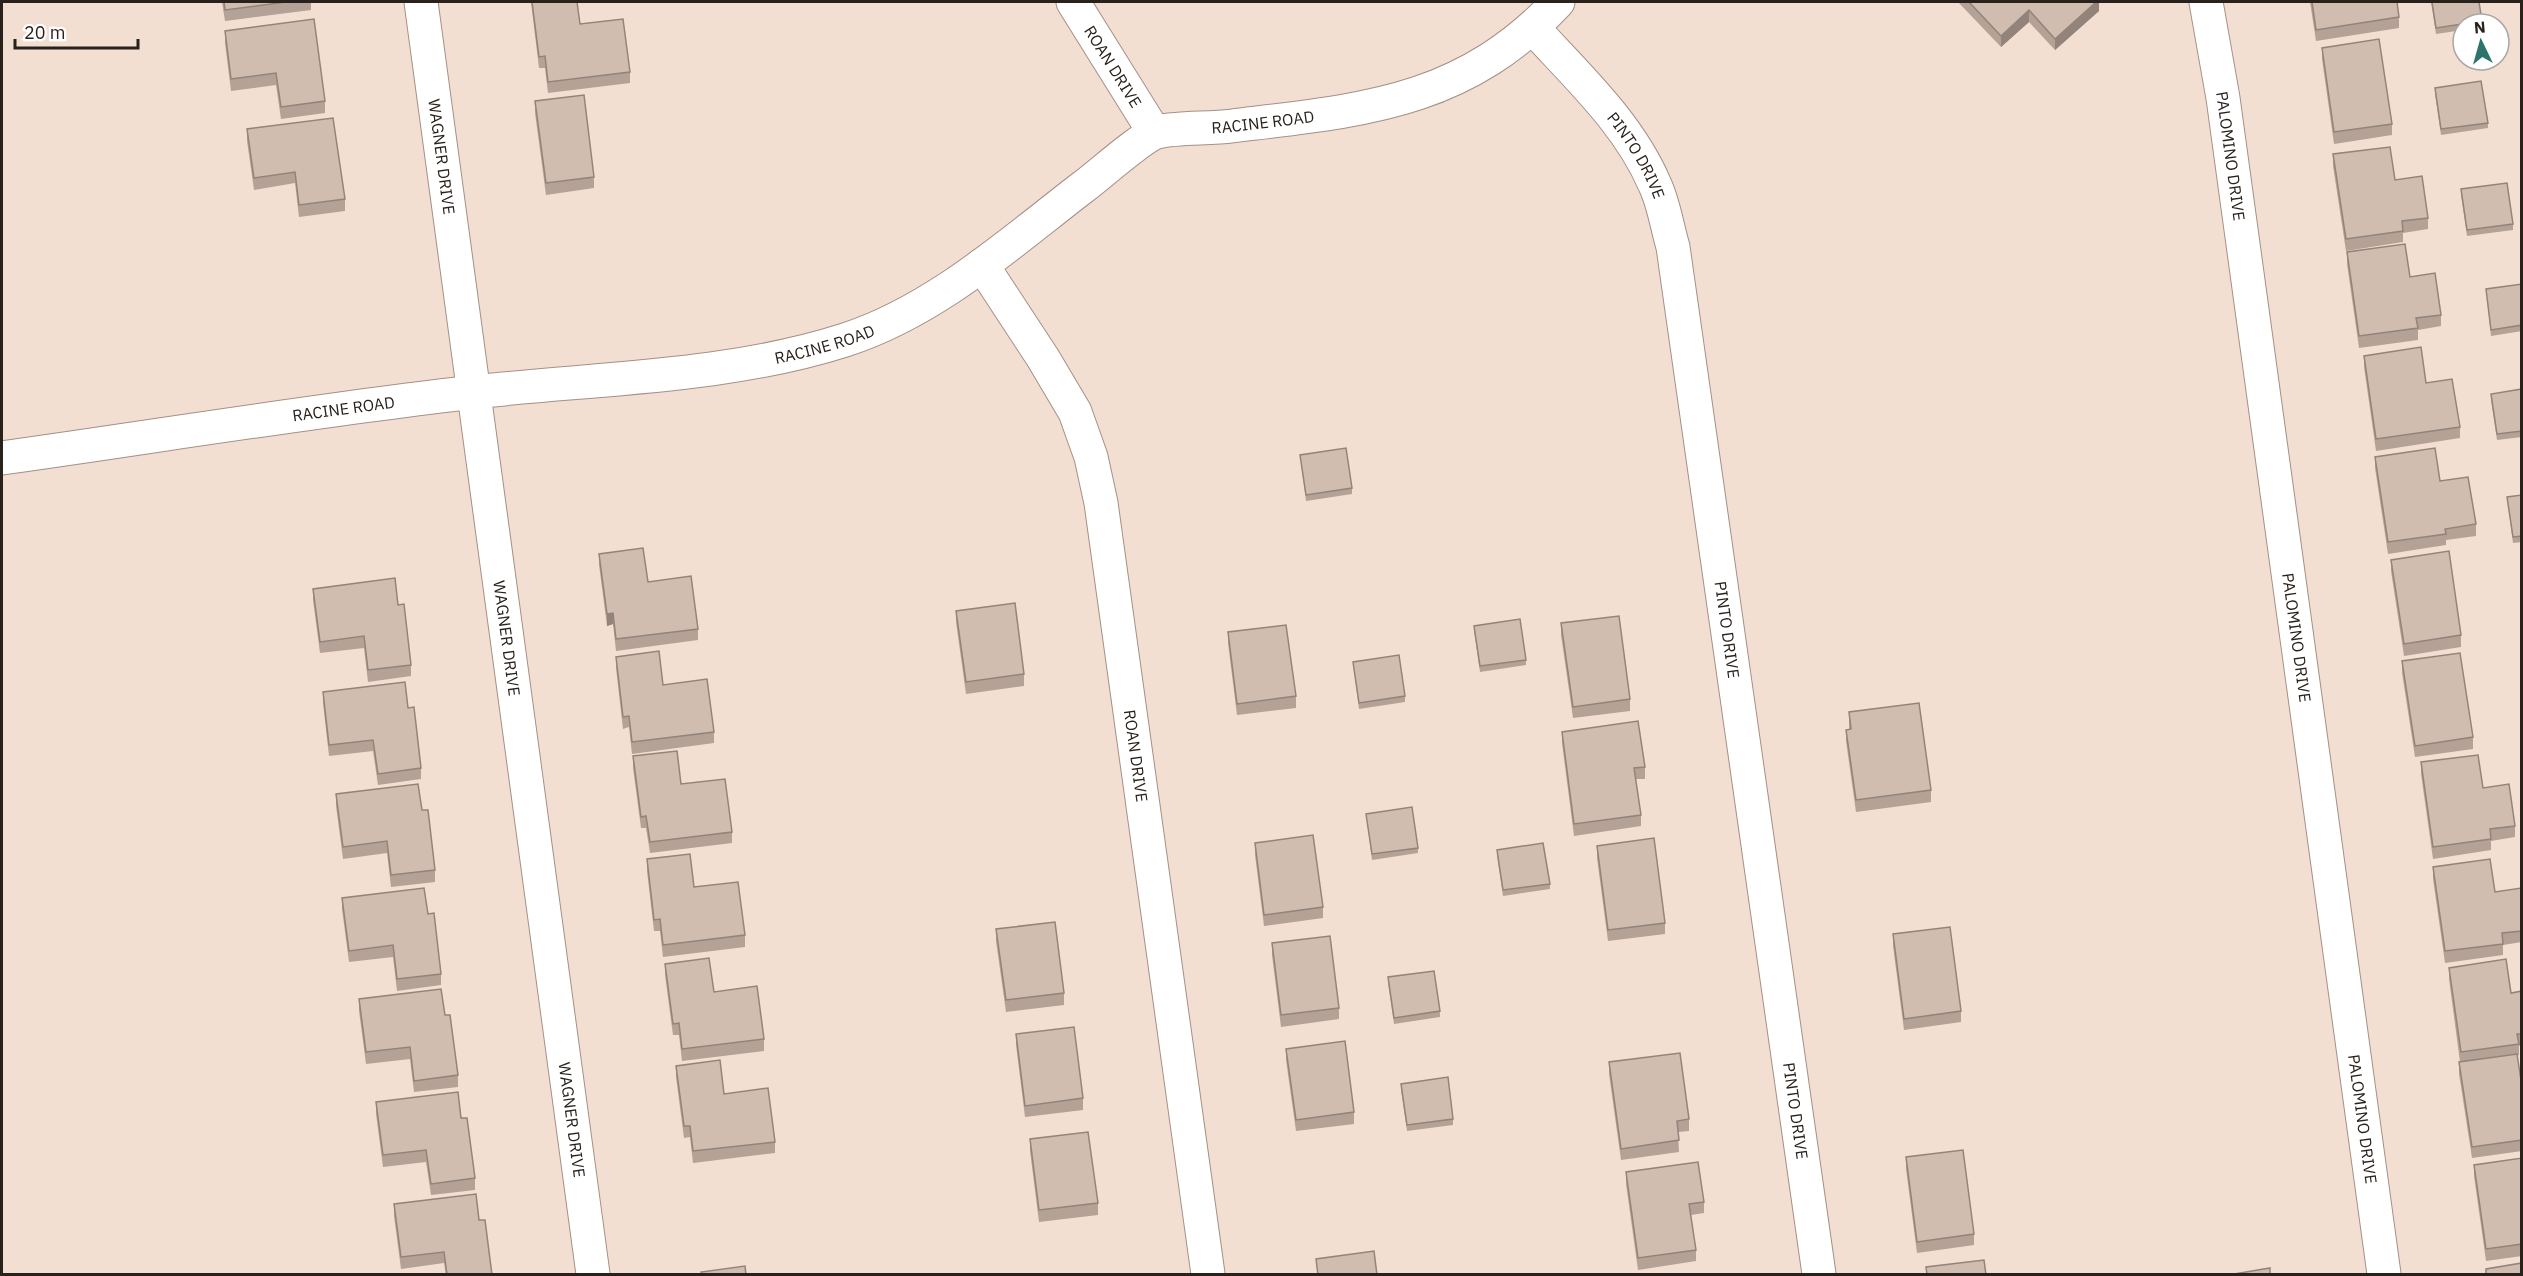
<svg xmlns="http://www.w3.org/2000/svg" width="2523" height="1276" font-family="'IBM Plex Sans',sans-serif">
<rect width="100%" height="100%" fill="#f3ded2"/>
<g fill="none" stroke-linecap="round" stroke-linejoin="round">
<g stroke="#a49085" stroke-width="35">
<g id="street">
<path id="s1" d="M 421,2 L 593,1274"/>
<path id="s2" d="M 1073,2 L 1154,132"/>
<path id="s3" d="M 2206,2 L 2223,98 L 2384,1274"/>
<path id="s4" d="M 1533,28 C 1578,77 1629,124 1655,185 C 1664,204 1667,227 1673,247 L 1819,1274"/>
<path id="s5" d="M 982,265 L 1043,358 L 1075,412 L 1091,457 L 1101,503 L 1208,1274"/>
<path id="s6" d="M 2,458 C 159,436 316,410 474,392 C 597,378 726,378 845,340 C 935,311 1010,243 1083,187 C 1098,176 1143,136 1157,132 C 1177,127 1209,129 1232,126 C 1363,110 1462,104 1558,2"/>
</g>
</g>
<use href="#street" stroke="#fff" stroke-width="33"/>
</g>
<path fill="#b4a297" d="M 222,2 L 311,2 L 311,10 L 225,21 Z
M 531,2 L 577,2 L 580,24 L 630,72 L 630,83 L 548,93 L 545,68 L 539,68 Z
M 1958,2 L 2099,2 L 2099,11 L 2055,50 L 2029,22 L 2001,47 Z
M 2310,2 L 2397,2 L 2399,17 L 2399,28 L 2316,41 Z
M 2431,2 L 2479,2 L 2482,24 L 2463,24 L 2463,30 L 2436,34 Z
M 225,31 L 325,101 L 325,113 L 281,119 L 276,85 L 231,91 L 225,43 Z
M 2322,48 L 2392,124 L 2392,135 L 2334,144 L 2322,59 Z
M 2435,88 L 2488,123 L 2488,128 L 2441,135 L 2435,94 Z
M 535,101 L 594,177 L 594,188 L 546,195 L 535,113 Z
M 247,129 L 345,199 L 345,211 L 299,217 L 295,183 L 254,190 L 247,141 Z
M 2333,154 L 2395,180 L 2428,218 L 2428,229 L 2403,233 L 2403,242 L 2346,251 L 2333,166 Z
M 2461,189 L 2513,224 L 2513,230 L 2467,236 L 2461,195 Z
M 2347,252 L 2410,277 L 2441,315 L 2441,326 L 2418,330 L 2418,340 L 2359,348 L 2347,264 Z
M 2522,284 L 2522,331 L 2491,336 L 2486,289 Z
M 2364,356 L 2426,383 L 2460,427 L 2460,438 L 2376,451 L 2364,367 Z
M 2522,389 L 2522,437 L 2497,440 L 2491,400 L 2491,394 Z
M 1300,455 L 1352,488 L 1352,494 L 1306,501 Z
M 2375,457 L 2440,481 L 2476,524 L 2476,536 L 2446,540 L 2446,545 L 2388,554 L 2375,468 Z
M 2522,495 L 2522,542 L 2513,543 L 2507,497 Z
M 599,554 L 648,582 L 698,629 L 698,640 L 616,651 L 613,624 L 607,626 L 599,565 Z
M 2391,560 L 2461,635 L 2461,647 L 2404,656 L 2391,571 Z
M 313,589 L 411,665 L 411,676 L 368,682 L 364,648 L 320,653 L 313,600 Z
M 956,611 L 1024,674 L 1024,686 L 966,694 L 956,622 Z
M 1561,623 L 1630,699 L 1630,711 L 1573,718 L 1561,635 Z
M 1474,626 L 1526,660 L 1526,665 L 1480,672 L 1474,631 Z
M 1228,632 L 1296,696 L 1296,708 L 1237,715 L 1228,643 Z
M 616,657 L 663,685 L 714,732 L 714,743 L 632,754 L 629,727 L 623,729 L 616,668 Z
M 2402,661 L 2473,737 L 2473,749 L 2415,757 L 2402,673 Z
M 1353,662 L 1405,696 L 1405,702 L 1359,709 Z
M 323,692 L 421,768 L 421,779 L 378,785 L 373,751 L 329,756 L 323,703 Z
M 1849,712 L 1931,790 L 1931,802 L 1856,812 L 1846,741 L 1846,730 L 1849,729 Z
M 1562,732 L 1645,767 L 1645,779 L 1636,779 L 1641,815 L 1641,826 L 1574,836 L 1562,743 Z
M 633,756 L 681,784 L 732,832 L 732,843 L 650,853 L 646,828 L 641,828 L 633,768 Z
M 2421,762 L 2483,788 L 2515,826 L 2515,837 L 2491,841 L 2491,850 L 2433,859 L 2421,774 Z
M 336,794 L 435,870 L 435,882 L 391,887 L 387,853 L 343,859 L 336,806 Z
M 1366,814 L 1418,848 L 1418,853 L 1372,860 Z
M 1255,843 L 1323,907 L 1323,918 L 1264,926 L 1255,855 Z
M 1597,846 L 1665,923 L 1665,934 L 1608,941 L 1597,858 Z
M 1497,850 L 1550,884 L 1550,889 L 1503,896 L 1497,856 Z
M 647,859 L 694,887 L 745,935 L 745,947 L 663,957 L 660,931 L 654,931 L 647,871 Z
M 2433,867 L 2495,892 L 2522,892 L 2522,942 L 2503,945 L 2503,955 L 2445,963 L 2433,879 Z
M 342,898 L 441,974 L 441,985 L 397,991 L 393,957 L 349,962 L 342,909 Z
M 996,929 L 1064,993 L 1064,1005 L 1006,1012 L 996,941 Z
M 1893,934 L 1961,1011 L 1961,1022 L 1904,1030 L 1893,946 Z
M 1272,943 L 1339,1008 L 1339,1019 L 1281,1027 L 1272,955 Z
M 665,964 L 714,992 L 764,1039 L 764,1051 L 682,1061 L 679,1035 L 673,1035 L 665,975 Z
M 2449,968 L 2511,993 L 2522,991 L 2522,1045 L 2519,1046 L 2519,1055 L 2517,1056 L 2522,1087 L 2522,1151 L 2472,1158 L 2459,1074 L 2459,1062 L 2460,1062 L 2449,979 Z
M 1388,977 L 1440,1011 L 1440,1017 L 1394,1024 L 1388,983 Z
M 359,999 L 458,1075 L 458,1087 L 414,1092 L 410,1059 L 366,1064 L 359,1011 Z
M 1016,1034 L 1083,1098 L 1083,1110 L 1025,1117 L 1016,1045 Z
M 1286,1049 L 1354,1112 L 1354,1124 L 1296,1131 L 1286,1060 Z
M 1609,1062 L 1689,1119 L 1689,1131 L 1678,1132 L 1679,1152 L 1621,1160 L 1609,1074 Z
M 676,1066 L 724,1094 L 775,1142 L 775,1153 L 693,1163 L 690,1137 L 684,1138 L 676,1077 Z
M 1401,1084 L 1453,1119 L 1453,1125 L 1407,1131 L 1401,1090 Z
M 376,1102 L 461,1118 L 475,1178 L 475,1190 L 431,1195 L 426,1162 L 383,1167 L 376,1114 Z
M 1030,1139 L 1098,1203 L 1098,1215 L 1039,1222 L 1030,1151 Z
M 1906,1157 L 1974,1234 L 1974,1245 L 1917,1253 L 1906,1169 Z
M 2522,1158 L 2522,1256 L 2486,1261 L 2474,1176 L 2474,1165 Z
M 1626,1172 L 1704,1202 L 1704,1213 L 1691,1215 L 1696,1250 L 1696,1261 L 1638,1270 L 1626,1184 Z
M 394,1204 L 479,1220 L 492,1275 L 446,1275 L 444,1263 L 401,1269 L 394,1216 Z"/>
<path fill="#92847b" d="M 2096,2 L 2099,2 L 2099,11 L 2055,50 L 2055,39 Z
M 2029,10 L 2029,22 L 2001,47 L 2001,36 Z
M 613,613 L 613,624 L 607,626 L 607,614 Z"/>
<path fill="#d1bcb0" stroke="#92847b" stroke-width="1.5" d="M 224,2 L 286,2 L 225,10 Z
M 532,2 L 577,2 L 580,24 L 623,19 L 630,72 L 548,82 L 545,56 L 539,57 Z
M 1969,2 L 2096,2 L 2055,39 L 2029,10 L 2001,36 Z
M 2312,2 L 2397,2 L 2399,17 L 2316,30 Z
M 2432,2 L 2479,2 L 2482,21 L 2436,28 Z
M 314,19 L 325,101 L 281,107 L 276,73 L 231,79 L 225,31 Z
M 2379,39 L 2392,124 L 2334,132 L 2322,48 Z
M 2481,81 L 2488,123 L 2441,129 L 2435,88 Z
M 584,95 L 594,177 L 546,183 L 535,101 Z
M 333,118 L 345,199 L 299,205 L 295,172 L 254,178 L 247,129 Z
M 2390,147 L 2395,180 L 2422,176 L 2428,218 L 2402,221 L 2403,231 L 2346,239 L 2333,154 Z
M 2507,183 L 2513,224 L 2467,230 L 2461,189 Z
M 2405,244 L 2410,277 L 2435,273 L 2441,315 L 2416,318 L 2418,328 L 2359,336 L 2347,252 Z
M 2522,284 L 2522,325 L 2491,330 L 2486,289 Z
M 2421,347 L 2426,383 L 2452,379 L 2460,427 L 2376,439 L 2364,356 Z
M 2522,389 L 2522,431 L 2497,434 L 2491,394 Z
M 1346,448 L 1352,488 L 1306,495 L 1300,455 Z
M 2435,448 L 2440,481 L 2468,477 L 2476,524 L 2445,529 L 2446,534 L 2388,542 L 2375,457 Z
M 2522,495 L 2522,536 L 2513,537 L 2507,497 Z
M 643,548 L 648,582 L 691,576 L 698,629 L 616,639 L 613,613 L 607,614 L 599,554 Z
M 2449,551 L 2461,635 L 2404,644 L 2391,560 Z
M 395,578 L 398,605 L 404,604 L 411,665 L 368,670 L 364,636 L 320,642 L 313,589 Z
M 1015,603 L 1024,674 L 966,682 L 956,611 Z
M 1619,616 L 1630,699 L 1573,707 L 1561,623 Z
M 1520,619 L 1526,660 L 1480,666 L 1474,626 Z
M 1286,625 L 1296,696 L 1237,704 L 1228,632 Z
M 659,651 L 663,685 L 707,679 L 714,732 L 632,742 L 629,716 L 623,717 L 616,657 Z
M 2460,653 L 2473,737 L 2415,746 L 2402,661 Z
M 1399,655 L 1405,696 L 1359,703 L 1353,662 Z
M 405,682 L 408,708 L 414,707 L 421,768 L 378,774 L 373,740 L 329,745 L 323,692 Z
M 1919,703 L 1931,790 L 1856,800 L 1846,730 L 1851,729 L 1849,712 Z
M 1638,721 L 1645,767 L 1634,768 L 1641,815 L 1574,824 L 1562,732 Z
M 677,751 L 681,784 L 725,779 L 732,832 L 650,842 L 646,816 L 641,817 L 633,756 Z
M 2478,755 L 2483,788 L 2509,784 L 2515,826 L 2490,829 L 2491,839 L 2433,847 L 2421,762 Z
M 418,784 L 422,810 L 428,810 L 435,870 L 391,875 L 387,841 L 343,847 L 336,794 Z
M 1412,807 L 1418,848 L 1372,854 L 1366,814 Z
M 1313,835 L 1323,907 L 1264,915 L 1255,843 Z
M 1654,838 L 1665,923 L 1608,930 L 1597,846 Z
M 1543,843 L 1550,884 L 1503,890 L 1497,850 Z
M 690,854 L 694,887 L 738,882 L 745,935 L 663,945 L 660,919 L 654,920 L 647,859 Z
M 2490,859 L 2495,892 L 2521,888 L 2522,931 L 2502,933 L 2503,944 L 2445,951 L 2433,867 Z
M 424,888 L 428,914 L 434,913 L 441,974 L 397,979 L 393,945 L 349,951 L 342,898 Z
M 1055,922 L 1064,993 L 1006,1000 L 996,929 Z
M 1950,927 L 1961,1011 L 1904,1019 L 1893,934 Z
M 1330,936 L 1339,1008 L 1281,1015 L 1272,943 Z
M 709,958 L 714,992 L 757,986 L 764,1039 L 682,1049 L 679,1023 L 673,1024 L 665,964 Z
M 2506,959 L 2511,993 L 2522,991 L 2522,1034 L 2517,1034 L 2519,1044 L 2461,1052 L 2449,968 Z
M 1434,971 L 1440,1011 L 1394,1018 L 1388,977 Z
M 441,989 L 445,1015 L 450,1015 L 458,1075 L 414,1081 L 410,1047 L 366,1052 L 359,999 Z
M 1074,1027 L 1083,1098 L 1025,1106 L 1016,1034 Z
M 1345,1041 L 1354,1112 L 1296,1120 L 1286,1049 Z
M 1680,1053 L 1689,1119 L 1677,1121 L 1679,1140 L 1621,1149 L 1609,1062 Z
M 2517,1054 L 2522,1087 L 2522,1140 L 2472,1147 L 2459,1062 Z
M 720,1060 L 724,1094 L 768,1088 L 775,1142 L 693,1151 L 690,1126 L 684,1126 L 676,1066 Z
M 1448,1077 L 1453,1119 L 1407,1125 L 1401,1084 Z
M 458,1092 L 461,1118 L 467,1118 L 475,1178 L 431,1184 L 426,1150 L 383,1155 L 376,1102 Z
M 1088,1132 L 1098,1203 L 1039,1210 L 1030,1139 Z
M 1963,1150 L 1974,1234 L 1917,1242 L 1906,1157 Z
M 2522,1158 L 2522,1244 L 2486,1249 L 2474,1165 Z
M 1698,1162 L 1704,1202 L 1689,1204 L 1696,1250 L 1638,1258 L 1626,1172 Z
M 476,1194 L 479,1220 L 485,1220 L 492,1275 L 447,1275 L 444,1252 L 401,1257 L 394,1204 Z
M 1374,1251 L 1377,1275 L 1318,1275 L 1316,1259 Z
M 1984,1260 L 1986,1275 L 1927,1275 L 1926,1267 Z
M 2522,1263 L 2522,1275 L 2486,1275 L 2486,1269 Z
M 745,1266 L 746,1275 L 702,1275 L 701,1272 Z
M 2270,1268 L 2270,1275 L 2228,1275 Z"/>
<g text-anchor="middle" stroke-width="6" stroke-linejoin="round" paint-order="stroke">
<g font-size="16" fill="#28211c" stroke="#fff">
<text dy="6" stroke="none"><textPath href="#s2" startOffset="76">ROAN DRIVE</textPath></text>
<text dy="6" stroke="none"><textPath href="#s6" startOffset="1335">RACINE ROAD</textPath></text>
<text dy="6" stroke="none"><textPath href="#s1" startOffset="156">WAGNER DRIVE</textPath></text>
<text dy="6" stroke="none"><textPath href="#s3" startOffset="156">PALOMINO DRIVE</textPath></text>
<text dy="6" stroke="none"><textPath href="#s4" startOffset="165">PINTO DRIVE</textPath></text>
<text dy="6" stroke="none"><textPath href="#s6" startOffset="831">RACINE ROAD</textPath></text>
<text dy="6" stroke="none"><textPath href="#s6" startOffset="345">RACINE ROAD</textPath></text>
<text dy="6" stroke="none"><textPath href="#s4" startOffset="651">PINTO DRIVE</textPath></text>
<text dy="6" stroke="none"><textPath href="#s1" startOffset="642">WAGNER DRIVE</textPath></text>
<text dy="6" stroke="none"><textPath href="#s3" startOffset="642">PALOMINO DRIVE</textPath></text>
<text dy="6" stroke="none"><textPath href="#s5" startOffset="524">ROAN DRIVE</textPath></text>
<text dy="6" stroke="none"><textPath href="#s4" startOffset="1137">PINTO DRIVE</textPath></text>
<text dy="6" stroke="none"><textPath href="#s3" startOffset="1128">PALOMINO DRIVE</textPath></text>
<text dy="6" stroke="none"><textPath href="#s1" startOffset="1128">WAGNER DRIVE</textPath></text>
</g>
</g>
<rect width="2523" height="1276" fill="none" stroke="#28211c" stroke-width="6"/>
<g transform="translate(2481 42) rotate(355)"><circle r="28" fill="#ffffff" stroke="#a9a6a4" stroke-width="1.5"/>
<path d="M0-4.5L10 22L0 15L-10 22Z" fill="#2c746c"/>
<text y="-9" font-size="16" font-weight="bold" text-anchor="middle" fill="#28211c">N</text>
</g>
<path d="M15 39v9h123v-9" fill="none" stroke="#28211c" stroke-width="3"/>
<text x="24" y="39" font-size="18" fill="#28211c" stroke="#ffffff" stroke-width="4.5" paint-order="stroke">20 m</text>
</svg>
